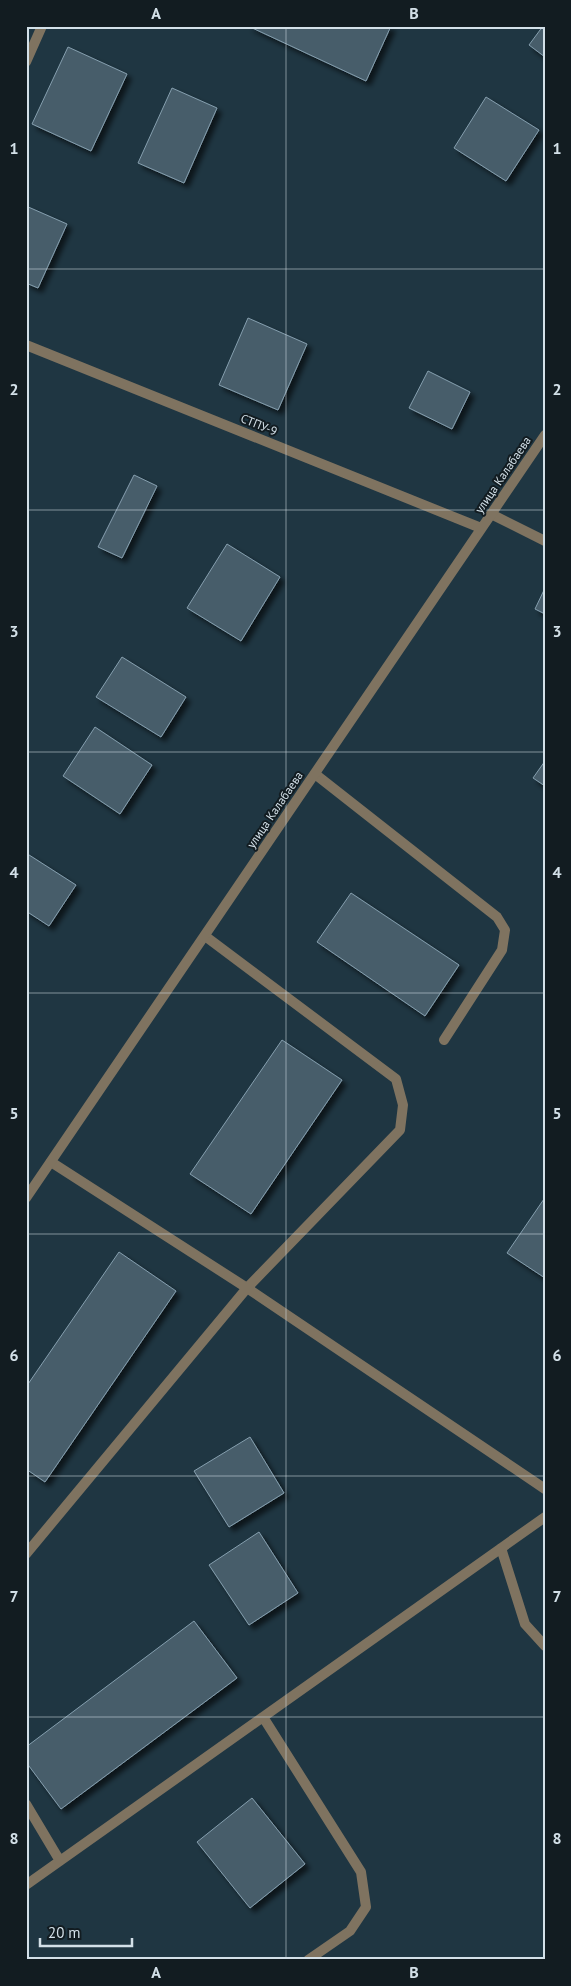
<svg xmlns="http://www.w3.org/2000/svg" width="571" height="1986" font-family="'PT Sans',sans-serif">
<defs>
<filter id="shadow"><feDropShadow dx="4.5" dy="4.5" stdDeviation="2.5" flood-color="#0009"/></filter>
</defs>
<rect width="100%" height="100%" fill="#1f3642"/>
<path fill="#465d6b" stroke="#869fae" filter="url(#shadow)" d="M 248,26 L 391,26 L 366,81 Z
M 543,26 L 545,26 L 545,57 L 529,45 Z
M 68,47 L 127,74 L 91,151 L 32,124 Z
M 172,88 L 217,108 L 184,183 L 138,163 Z
M 486,97 L 539,130 L 506,181 L 454,148 Z
M 26,206 L 67,224 L 38,288 L 26,283 Z
M 248,318 L 307,344 L 278,410 L 219,385 Z
M 428,371 L 470,392 L 452,429 L 409,408 Z
M 134,475 L 157,486 L 122,558 L 98,547 Z
M 227,544 L 280,577 L 241,641 L 187,608 Z
M 545,588 L 545,614 L 535,609 Z
M 122,657 L 186,697 L 161,737 L 96,697 Z
M 95,727 L 152,765 L 120,814 L 63,776 Z
M 545,761 L 545,786 L 533,778 Z
M 26,853 L 76,885 L 49,926 L 26,911 Z
M 351,893 L 459,965 L 425,1016 L 317,942 Z
M 282,1040 L 342,1080 L 251,1214 L 190,1174 Z
M 544,1199 L 545,1200 L 545,1278 L 507,1253 Z
M 119,1252 L 176,1291 L 45,1482 L 26,1469 L 26,1387 Z
M 250,1437 L 284,1493 L 229,1527 L 194,1471 Z
M 259,1532 L 298,1593 L 249,1625 L 209,1565 Z
M 194,1621 L 237,1678 L 61,1809 L 26,1762 L 26,1747 Z
M 252,1798 L 305,1864 L 250,1908 L 197,1842 Z"/>
<g fill="none" stroke-linecap="round" stroke-linejoin="round">
<path stroke="#7f7360" stroke-width="10" d="M 26,62 L 42,26
M 491,514 L 545,541
M 315,774 L 497,917 L 505,930 L 502,950 L 444,1040
M 51,1162 L 247,1288 L 545,1489
M 501,1548 L 525,1624 L 545,1646
M 26,1554 L 247,1288 L 400,1130 L 403,1105 L 396,1079 L 205,936
M 263,1717 L 361,1872 L 366,1907 L 350,1931 L 308,1960
M 26,1804 L 60,1861
M 26,1885 L 545,1517"/>
<path stroke="#7f7360" stroke-width="10" d="M 26,345 L 481,528
M 26,1198 L 545,435"/>
</g>
<path fill="none" stroke="#d3e0e8" stroke-width="1" stroke-opacity="0.55" d="M 286,26 L 286,1960M 26,269 L 545,269M 26,510 L 545,510M 26,752 L 545,752M 26,993 L 545,993M 26,1234 L 545,1234M 26,1476 L 545,1476M 26,1717 L 545,1717"/>
<g text-anchor="middle" stroke-width="4" stroke-linejoin="round" paint-order="stroke">
<g font-size="12" fill="#d3e0e8" stroke="#121c21">
<text transform="translate(259 425) rotate(22)" y="4">СТПУ-9</text>
<text transform="translate(503 475) rotate(-56)" y="4">улица Калабаева</text>
<text transform="translate(275 810) rotate(-56)" y="4">улица Калабаева</text>
</g>
</g>
<rect width="571" height="1986" fill="none" stroke="#121c21" stroke-width="55"/>
<path d="M40 1938v8h92v-8" fill="none" stroke="#d3e0e8" stroke-width="2.5"/>
<text x="48" y="1938" font-size="15" fill="#d3e0e8" stroke="#121c21" stroke-width="4" paint-order="stroke">20 m</text>
<rect x="28" y="28" width="516" height="1930" fill="none" stroke="#d3e0e8" stroke-width="2"/>
<g font-size="16" text-anchor="middle" font-weight="bold" fill="#d3e0e8">
<text x="156" y="19">A</text>
<text x="414" y="19">B</text>
<text x="14" y="154">1</text>
<text x="557" y="154">1</text>
<text x="14" y="395">2</text>
<text x="557" y="395">2</text>
<text x="14" y="637">3</text>
<text x="557" y="637">3</text>
<text x="14" y="878">4</text>
<text x="557" y="878">4</text>
<text x="14" y="1119">5</text>
<text x="557" y="1119">5</text>
<text x="14" y="1361">6</text>
<text x="557" y="1361">6</text>
<text x="14" y="1602">7</text>
<text x="557" y="1602">7</text>
<text x="14" y="1844">8</text>
<text x="557" y="1844">8</text>
<text x="156" y="1978">A</text>
<text x="414" y="1978">B</text>
</g>
</svg>
